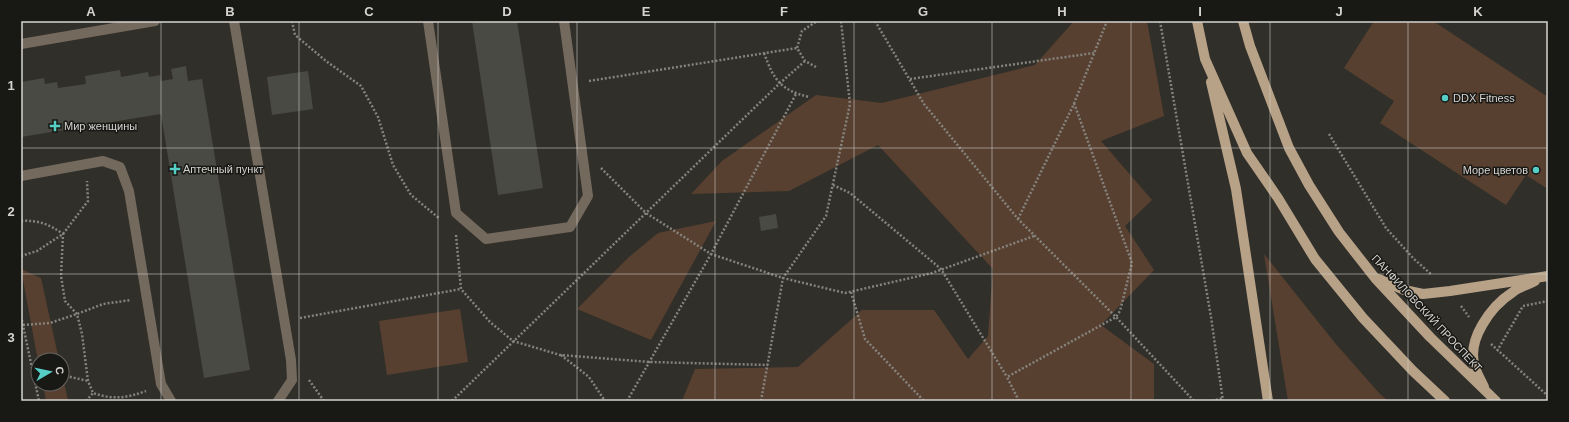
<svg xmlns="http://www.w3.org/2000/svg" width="1569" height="422" font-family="Helvetica,sans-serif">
<rect width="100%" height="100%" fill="#312f29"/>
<path fill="#584030" d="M 1074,21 L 1147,21 L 1164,116 L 1101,141 L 1152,200 L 1125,226 L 1154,270 L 1101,325 L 1154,364 L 1154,399 L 1148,401 L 682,401 L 695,369 L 798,367 L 862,310 L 934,310 L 968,359 L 988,336 L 993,269 L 878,145 L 789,191 L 691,194 L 722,161 L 816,95 L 882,103 L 1035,65 Z
M 1374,21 L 1433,21 L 1548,97 L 1548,189 L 1526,175 L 1506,205 L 1380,123 L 1394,101 L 1344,68 Z
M 716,221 L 651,340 L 577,309 L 629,257 L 658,233 Z
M 1264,254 L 1335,343 L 1379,393 L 1388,401 L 1288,401 Z
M 21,269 L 41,278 L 59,360 L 38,361 Z
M 460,309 L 468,362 L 387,375 L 379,321 Z
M 62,372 L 68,401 L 46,401 L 43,384 L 62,384 Z"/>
<path fill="#494a43" d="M 472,21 L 517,21 L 543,188 L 498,195 Z
M 186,66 L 188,81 L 202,79 L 250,370 L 204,378 L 161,114 L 21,137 L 21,82 L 44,78 L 45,84 L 57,82 L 58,88 L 86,84 L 85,76 L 120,70 L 121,77 L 148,72 L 149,77 L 160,75 L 161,81 L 173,79 L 171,69 Z
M 308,71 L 313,109 L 272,115 L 267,77 Z
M 776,214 L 778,228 L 761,231 L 759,217 Z"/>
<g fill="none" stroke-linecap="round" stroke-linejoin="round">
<path stroke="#85837e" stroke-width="2.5" stroke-dasharray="2 2" stroke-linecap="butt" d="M 292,21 L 295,35 L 326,61 L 361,86 L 378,117 L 393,165 L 411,195 L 440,219
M 875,21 L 924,104 L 1018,219 L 1116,317 L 1194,401
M 1160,21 L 1211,317 L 1223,401
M 764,53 C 774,80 780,90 809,97
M 816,67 L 805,61 L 797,48 L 802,31 L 817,21
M 910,79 L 1094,53
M 589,81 L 797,48
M 1329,134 L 1386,228 L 1414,259 L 1432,275
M 601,168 L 646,213 L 711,254 L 783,278 L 845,293 L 932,273 L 1034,236
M 833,185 L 850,193 L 941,269 L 1007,377
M 1018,219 L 1073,106 L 1107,21
M 21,221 C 38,220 49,224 63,234 L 61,276 L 65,301 L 77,314 L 82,334 L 88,381 L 93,393 C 113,400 127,398 146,391
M 456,235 L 461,289 L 490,322 L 513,341 L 560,355 L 650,362 L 768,365
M 21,256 L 37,251 L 63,234 L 88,201 L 87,181
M 851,292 L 865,339 L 924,401
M 1461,306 L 1469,317
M 21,316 L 39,401
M 300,318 L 461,289
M 23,325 L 50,323 L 77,314 L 103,304 L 131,300
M 1491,344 L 1548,396
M 1497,351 L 1523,306 L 1548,301
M 561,355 L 589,377 L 605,401
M 62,375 L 88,381
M 309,380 L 324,401
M 86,401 L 93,393
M 452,401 L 779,84 L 805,61
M 627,401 L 711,254 L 796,94
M 761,401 L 783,278 L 826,216 L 850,104 L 841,21
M 1019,401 L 1007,377 L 1116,317 L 1120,311 L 1132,263 L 1074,103
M 1212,401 L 1223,398"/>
<path stroke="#74695d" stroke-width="10" d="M 234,21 L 291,360 L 292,380 L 278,401
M 428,21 L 456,213 L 486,239 L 570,227 L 588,196 L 564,21
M 21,44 L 155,21
M 21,176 L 103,161 L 120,167 L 129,191 L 161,384 L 171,401"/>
<path stroke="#b7a288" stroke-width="10" d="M 1197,21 L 1205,59 L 1247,153 L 1278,198 L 1315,259 L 1363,318 L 1413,371 L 1445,401
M 1243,21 L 1250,46 L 1289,148 L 1309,185 L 1339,232 L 1375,278 L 1430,337 L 1496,401
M 1211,82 L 1236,189 L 1268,401
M 1379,279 L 1404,290 L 1423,294 L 1450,291 L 1548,276
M 1484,387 C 1481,380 1477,374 1475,367 C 1466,340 1491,306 1513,292 C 1519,287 1528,285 1535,281"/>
</g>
<path fill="none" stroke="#d5d3d0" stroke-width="1" stroke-opacity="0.55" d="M 161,21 L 161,401M 299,21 L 299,401M 438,21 L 438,401M 577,21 L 577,401M 715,21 L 715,401M 854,21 L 854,401M 992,21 L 992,401M 1131,21 L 1131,401M 1270,21 L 1270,401M 1408,21 L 1408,401M 21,148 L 1548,148M 21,274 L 1548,274"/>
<g fill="#55cec6" stroke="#181815" stroke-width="1.5">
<circle cx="1445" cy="98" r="4"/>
<path d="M53 120h4v4h4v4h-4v4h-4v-4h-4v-4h4z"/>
<path d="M173 163h4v4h4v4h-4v4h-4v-4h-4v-4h4z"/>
<circle cx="1536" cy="170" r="4"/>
</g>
<g text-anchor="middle" stroke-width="3" stroke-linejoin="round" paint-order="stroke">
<g font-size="11" fill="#d5d3d0" stroke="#181815" text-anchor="start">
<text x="1453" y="102">DDX Fitness</text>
<text x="64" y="130">Мир женщины</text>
<text x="183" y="173">Аптечный пункт</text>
<text x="1528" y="174" text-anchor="end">Море цветов</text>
</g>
<g font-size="11" fill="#d5d3d0" stroke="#181815">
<text transform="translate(1427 313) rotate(47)" y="4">ПАНФИЛОВСКИЙ ПРОСПЕКТ</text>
</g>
</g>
<rect width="1569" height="422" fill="none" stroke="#181815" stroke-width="44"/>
<g transform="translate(50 372) rotate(81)"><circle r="19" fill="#181815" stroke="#646360"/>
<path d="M0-3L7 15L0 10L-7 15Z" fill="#55cec6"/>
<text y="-6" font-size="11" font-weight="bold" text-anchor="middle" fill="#d5d3d0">С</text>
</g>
<rect x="22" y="22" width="1525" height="378" fill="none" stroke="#d5d3d0" stroke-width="1.5"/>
<g font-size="13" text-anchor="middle" font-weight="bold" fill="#d5d3d0">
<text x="91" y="16">A</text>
<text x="230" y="16">B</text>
<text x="369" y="16">C</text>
<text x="507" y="16">D</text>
<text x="646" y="16">E</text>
<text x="784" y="16">F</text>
<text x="923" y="16">G</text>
<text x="1062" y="16">H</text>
<text x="1200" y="16">I</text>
<text x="1339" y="16">J</text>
<text x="1478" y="16">K</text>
<text x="11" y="90">1</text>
<text x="11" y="216">2</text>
<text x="11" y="342">3</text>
</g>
</svg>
